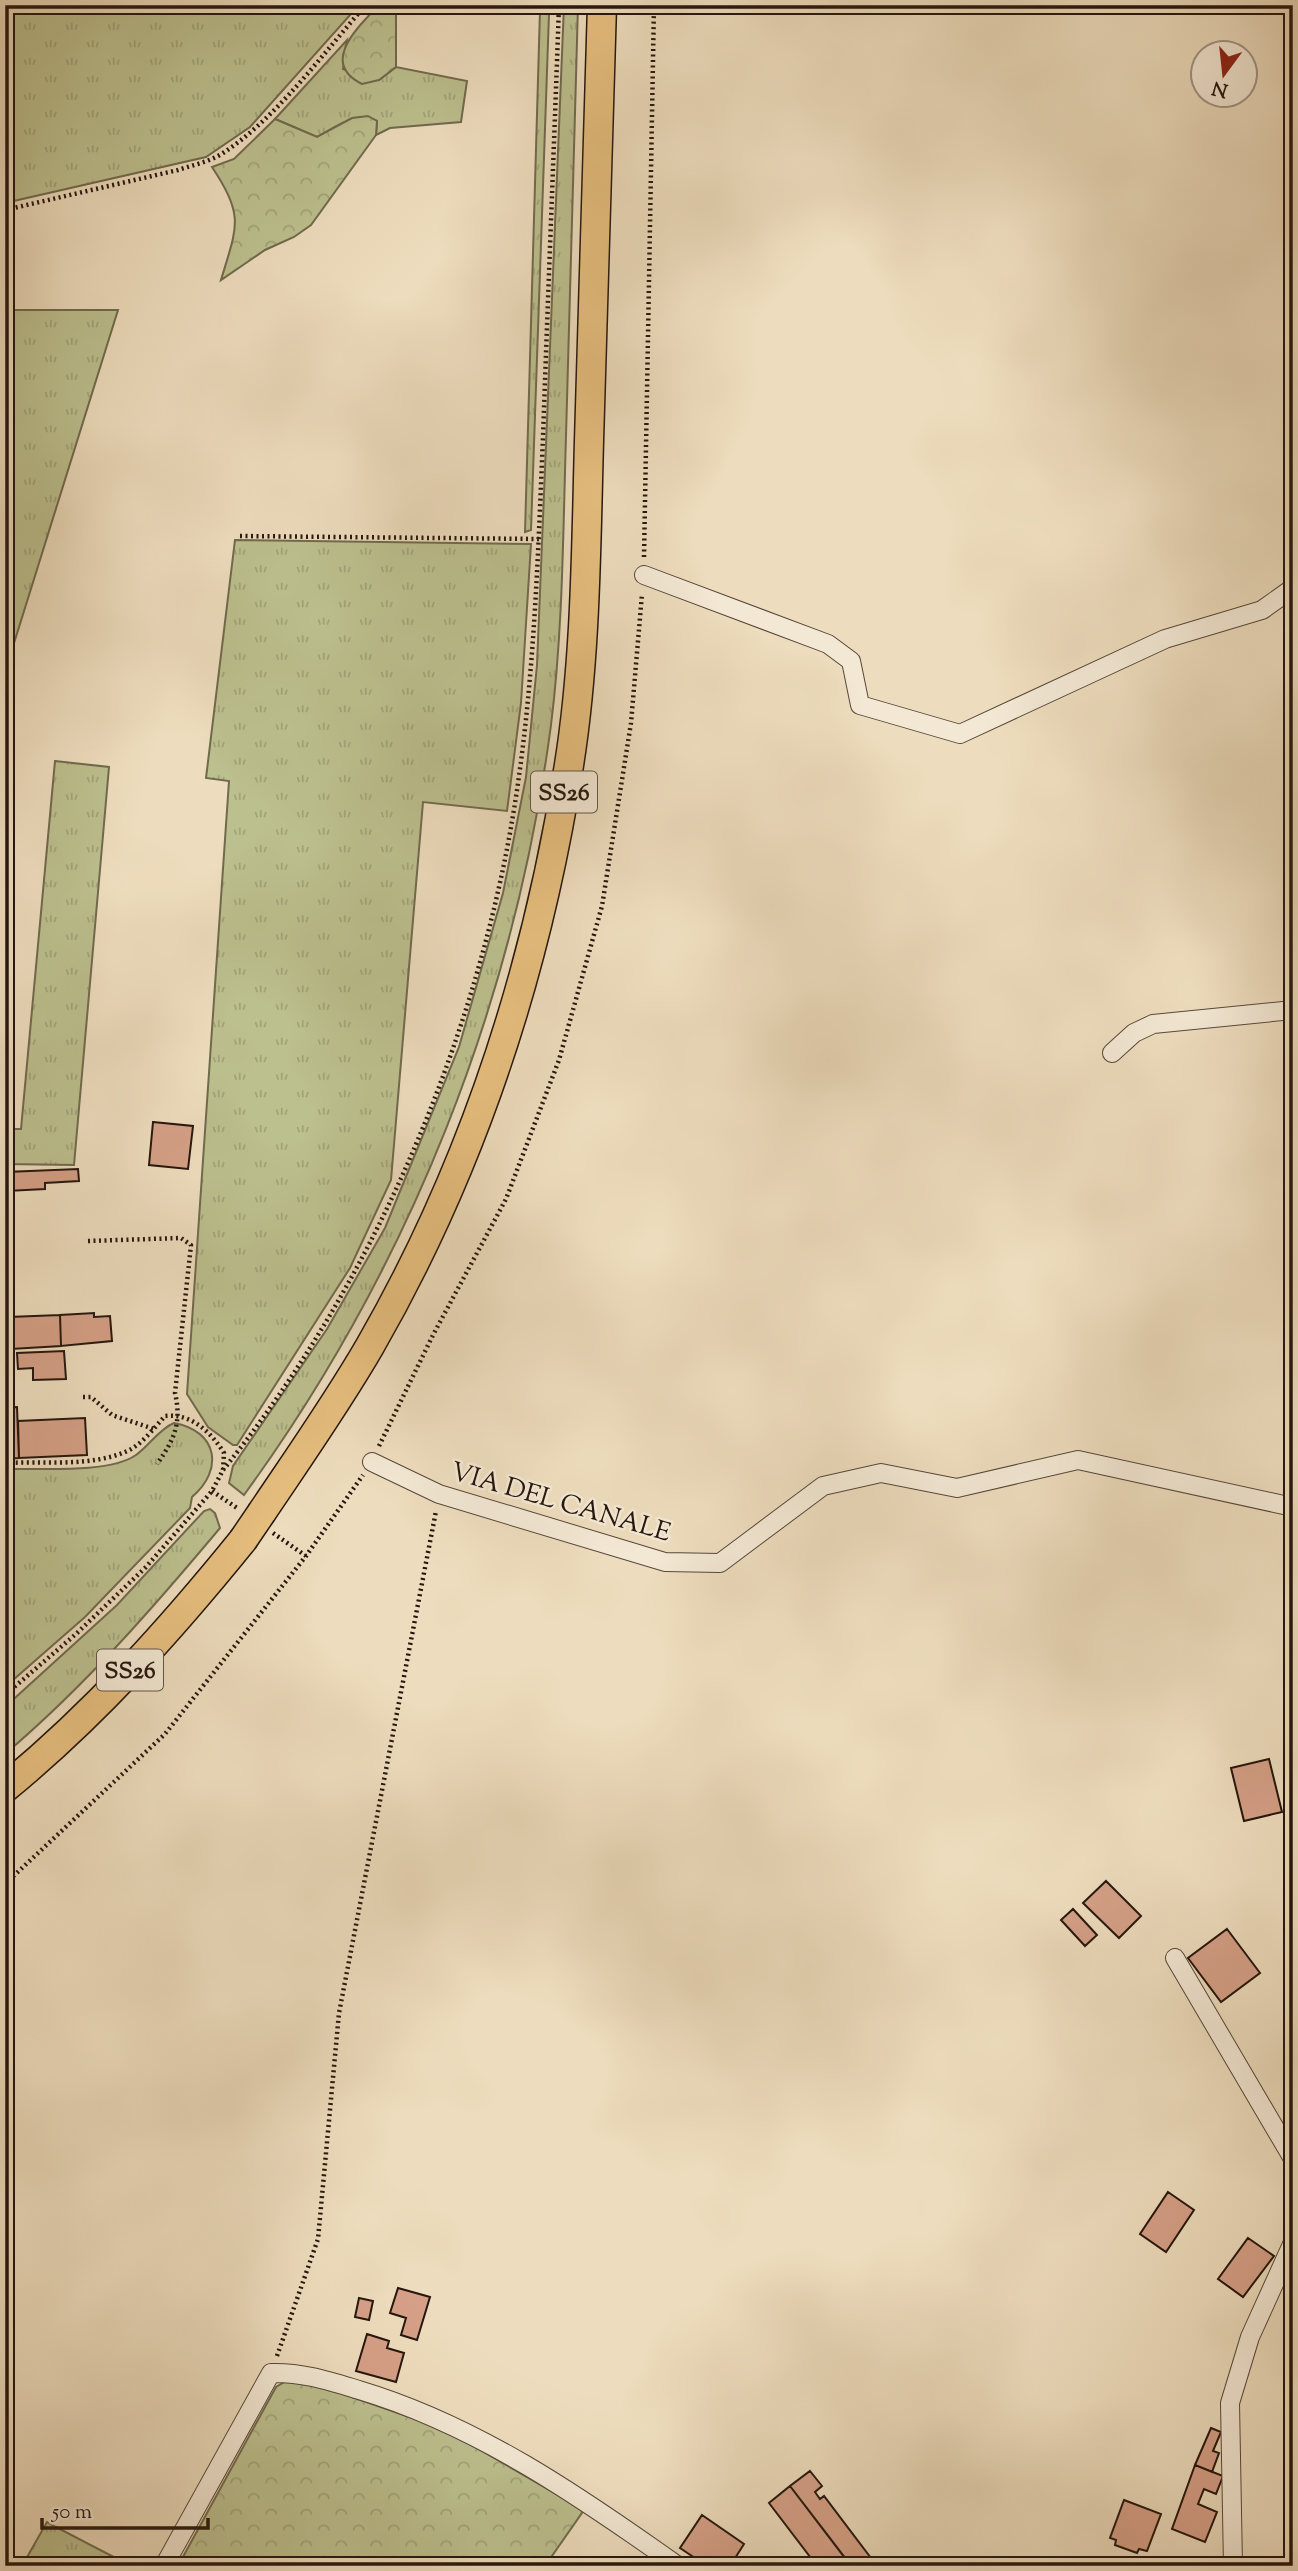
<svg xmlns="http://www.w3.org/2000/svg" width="1298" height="2571" font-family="'Sorts Mill Goudy',serif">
<defs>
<pattern id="grass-tufts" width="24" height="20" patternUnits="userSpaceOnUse" patternTransform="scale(1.75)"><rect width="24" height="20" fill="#bcbf8e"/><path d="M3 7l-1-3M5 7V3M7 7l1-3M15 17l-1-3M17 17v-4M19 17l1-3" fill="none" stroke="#a1a379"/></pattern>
<pattern id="forest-crowns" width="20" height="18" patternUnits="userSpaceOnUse" patternTransform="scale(1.75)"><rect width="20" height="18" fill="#bcbf8e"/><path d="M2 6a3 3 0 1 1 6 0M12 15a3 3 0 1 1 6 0" fill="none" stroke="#a1a379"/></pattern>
</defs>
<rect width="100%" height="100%" fill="#eddcbd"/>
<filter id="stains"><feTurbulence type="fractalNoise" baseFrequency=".00286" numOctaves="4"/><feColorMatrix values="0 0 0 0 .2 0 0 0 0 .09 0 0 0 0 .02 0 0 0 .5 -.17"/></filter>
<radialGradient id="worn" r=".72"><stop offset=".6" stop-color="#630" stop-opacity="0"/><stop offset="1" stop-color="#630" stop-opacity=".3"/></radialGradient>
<path fill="url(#grass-tufts)" stroke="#706a4e" stroke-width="2" d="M 5,5 L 359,5 L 250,127 L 206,157 L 5,203 Z
M 564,5 L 578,5 C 574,149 570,292 566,436 C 563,532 563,629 551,725 C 514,1004 410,1267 244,1495 L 229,1483 L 233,1466 L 327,1329 L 385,1228 L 459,1047 L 503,893 L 526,777 L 537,665 Z
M 540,10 L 549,14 L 531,530 L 525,532 Z
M 347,40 L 343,69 L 379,80 L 396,67 L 467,81 L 461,122 L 390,128 L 376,135 L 377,121 C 356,110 336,127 317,137 L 275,119 Z
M 5,310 L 118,310 L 5,672 Z
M 235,540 L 531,544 L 521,703 L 507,811 L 423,802 L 391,1180 L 350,1268 L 237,1445 L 233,1445 L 208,1427 L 187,1394 L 229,781 L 206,778 Z
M 55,761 L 109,767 L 74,1165 L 5,1164 L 5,1129 L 21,1129 Z
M 174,1423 C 218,1431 224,1470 192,1497 L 190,1508 L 85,1617 L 5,1687 L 5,1469 C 39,1468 109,1474 136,1455 C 149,1446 159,1429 174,1423 Z
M 210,1509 L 215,1513 L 220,1528 C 153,1608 85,1686 5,1754 L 5,1707 L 117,1605 L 204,1511 Z
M 47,2522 L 56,2527 L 131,2566 L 22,2566 Z"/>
<path fill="url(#forest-crowns)" stroke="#706a4e" stroke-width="2" d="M 379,5 L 396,5 L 396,67 L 379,80 L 362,84 C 319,63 358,27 379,5 Z
M 368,116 L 377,121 L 376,135 L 311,225 L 294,237 L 265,250 L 221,280 C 237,226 245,217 212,167 L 234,159 L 275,119 L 317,137 L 352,118 Z
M 300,2379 L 444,2429 L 584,2510 L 545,2566 L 178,2566 L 276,2387 L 288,2380 Z"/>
<path fill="#d5a087" stroke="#25160d" stroke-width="2" d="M 153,1122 L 193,1126 L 188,1169 L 149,1165 Z
M 78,1169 L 79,1181 L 45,1183 L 45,1189 L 7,1191 L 6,1172 Z
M 94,1313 L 94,1317 L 110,1316 L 112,1341 L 61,1346 L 60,1315 Z
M 60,1315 L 61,1346 L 11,1349 L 9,1317 Z
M 5,1317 L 9,1317 L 11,1349 L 5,1349 Z
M 64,1351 L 66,1379 L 33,1380 L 33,1368 L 18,1369 L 17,1353 Z
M 17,1407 L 19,1458 L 5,1459 L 5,1408 Z
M 85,1418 L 87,1455 L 19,1458 L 18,1421 Z
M 1269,1759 L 1282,1812 L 1244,1821 L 1231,1768 Z
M 1106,1881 L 1141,1916 L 1119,1938 L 1083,1903 Z
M 1073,1909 L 1097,1935 L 1085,1946 L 1061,1920 Z
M 1227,1929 L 1260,1973 L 1221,2002 L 1188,1958 Z
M 1168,2192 L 1194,2210 L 1166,2252 L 1140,2234 Z
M 1248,2238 L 1274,2256 L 1243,2297 L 1218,2279 Z
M 398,2288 L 430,2297 L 417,2340 L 401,2335 L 406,2318 L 390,2313 Z
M 359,2298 L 373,2301 L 369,2320 L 355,2317 Z
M 367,2334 L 389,2341 L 387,2348 L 404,2353 L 396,2382 L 356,2371 Z
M 1211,2428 L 1221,2432 L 1213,2451 L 1219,2453 L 1212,2472 L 1195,2465 Z
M 1195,2465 L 1223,2476 L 1216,2494 L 1204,2489 L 1198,2504 L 1217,2512 L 1205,2542 L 1172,2529 Z
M 810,2471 L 822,2486 L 815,2492 L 820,2499 L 824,2496 L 877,2566 L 851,2566 L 790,2486 Z
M 790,2486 L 846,2559 L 838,2566 L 817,2566 L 769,2503 Z
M 1124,2500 L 1161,2514 L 1147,2551 L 1139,2549 L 1137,2553 L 1115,2545 L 1116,2540 L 1110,2538 Z
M 702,2515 L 744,2544 L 730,2566 L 707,2566 L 680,2548 Z"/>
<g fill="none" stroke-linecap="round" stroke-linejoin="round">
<g stroke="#574839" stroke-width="20">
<path id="street" d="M 644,575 L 828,644 L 851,661 L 860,705 L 960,734 L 1165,639 L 1262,610 L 1293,588
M 1112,1053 L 1134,1033 L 1153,1024 L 1293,1010
M 372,1462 L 439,1494 L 665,1562 L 720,1563 L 823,1486 L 881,1473 L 957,1488 L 1078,1460 L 1293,1507
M 1175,1958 L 1293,2159
M 164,2566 L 271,2373 C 302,2372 329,2381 359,2390 C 476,2425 578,2495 678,2566
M 1233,2566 L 1230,2403 L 1250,2337 L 1293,2242"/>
</g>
<g stroke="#25160d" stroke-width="31">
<path id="primary" d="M 262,1512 C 299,1457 337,1403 370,1346 C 473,1167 537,968 569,765 C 586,658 586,548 589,441 C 593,296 598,150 602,5
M 5,1788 C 94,1715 171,1629 243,1540"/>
</g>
<path stroke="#25160d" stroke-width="4.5" stroke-dasharray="2 3.5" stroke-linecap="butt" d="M 548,5 L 559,9
M 5,210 L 178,170 C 193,165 209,162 223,153 C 277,118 323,53 366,5
M 240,536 L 539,539
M 644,557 L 654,5
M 88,1241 L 181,1238 L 191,1245 L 175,1393 C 182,1423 174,1440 157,1464
M 83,1397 L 91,1397 L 112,1415 L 154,1429
M 379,1446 L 433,1335 L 506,1199 L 559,1060 L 602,906 L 631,723 L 642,594
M 5,1463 C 43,1461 89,1467 125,1452 C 141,1446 153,1429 165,1416 C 191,1413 211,1432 224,1453 L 223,1470 L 212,1491 L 146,1567 L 76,1634 L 5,1695
M 223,1470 C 362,1298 461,1076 505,859 C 533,720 537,578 543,437 C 548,293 554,149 559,5
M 212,1491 L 237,1508
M 273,1533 L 306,1556
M 5,1884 L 165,1734 L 306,1556 L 363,1475
M 277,2356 L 318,2239 L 339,2013 L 436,1511"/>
<use href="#street" stroke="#f3e8d4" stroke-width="18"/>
<use href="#primary" stroke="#e6be7e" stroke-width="28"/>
<g stroke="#25160d" stroke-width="31" stroke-linecap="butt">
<path id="primary-bridge" d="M 243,1540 L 262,1512"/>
</g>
<use href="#primary-bridge" stroke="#e6be7e" stroke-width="28"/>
</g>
<g text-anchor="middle" stroke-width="5" stroke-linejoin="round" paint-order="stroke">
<g fill="#f3e8d4" stroke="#635549" stroke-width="2">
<rect x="531" y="771.5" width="66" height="41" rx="5"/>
<rect x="97" y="1649.5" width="66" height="41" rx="5"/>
</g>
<g font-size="24" font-weight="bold" fill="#25160d">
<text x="564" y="800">SS26</text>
<text x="130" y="1678">SS26</text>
</g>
<g font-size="26" fill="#25160d" stroke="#f3e8d4">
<text transform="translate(561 1501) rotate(16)" y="9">VIA DEL CANALE</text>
</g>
</g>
<rect width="1298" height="2571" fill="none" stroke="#eddcbd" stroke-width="28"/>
<rect x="7" y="7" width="1284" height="2557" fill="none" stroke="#25160d" stroke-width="3.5"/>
<rect x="14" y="14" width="1270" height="2543" fill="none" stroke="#25160d" stroke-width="2"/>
<g transform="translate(1224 74) rotate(195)"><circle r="33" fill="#f3e8d4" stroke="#a19484" stroke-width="2"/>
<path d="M0-5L12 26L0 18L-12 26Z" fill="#8f2418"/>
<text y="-10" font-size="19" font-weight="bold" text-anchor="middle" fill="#25160d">N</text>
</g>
<path d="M42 2518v10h166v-10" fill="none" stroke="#25160d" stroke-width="3.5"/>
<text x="52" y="2518" font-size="21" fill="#25160d" stroke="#f3e8d4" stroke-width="5" paint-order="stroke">50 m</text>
<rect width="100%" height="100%" filter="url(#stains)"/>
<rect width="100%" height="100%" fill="url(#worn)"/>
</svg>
